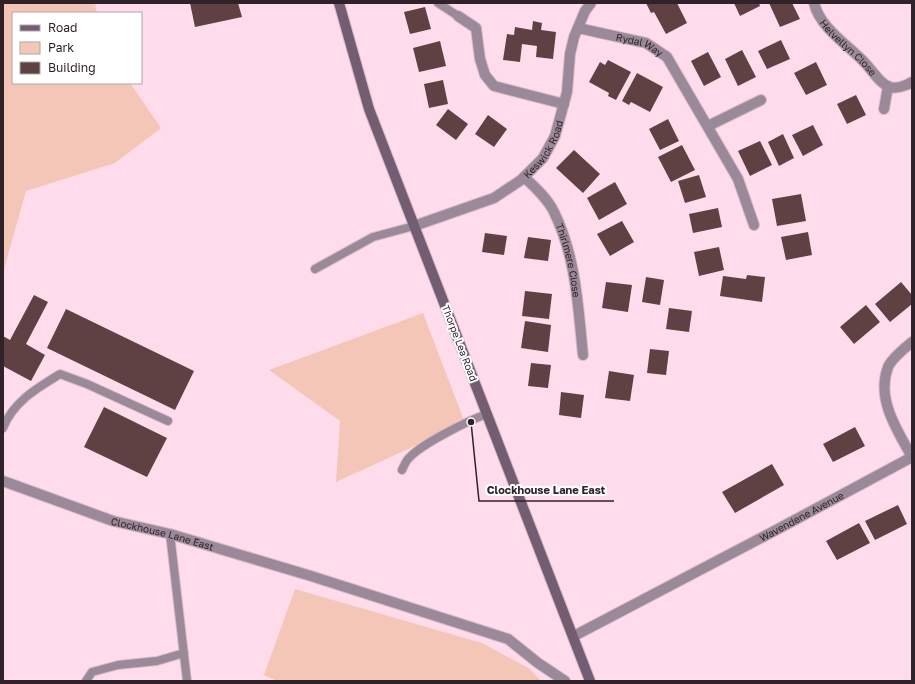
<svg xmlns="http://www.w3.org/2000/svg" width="915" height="684" font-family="'Golos Text',sans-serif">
<rect width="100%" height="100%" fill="#ffdceb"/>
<path fill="#f4c6b8" d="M 3,3 L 95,3 L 97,13 L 13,13 L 13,83 L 130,83 L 161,128 L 115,163 L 26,191 L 3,273 Z
M 423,313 L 465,423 L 336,482 L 340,421 L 269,370 Z
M 295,589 L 482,643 L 530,669 L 541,681 L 277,681 L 264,675 Z"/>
<path fill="#5f4043" d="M 190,3 L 238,3 L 242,17 L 195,27 Z
M 646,3 L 677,3 L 687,23 L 666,34 L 654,12 L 651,13 Z
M 734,3 L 759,3 L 760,6 L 740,16 Z
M 769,3 L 792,3 L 800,19 L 780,27 Z
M 425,7 L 431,29 L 410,34 L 404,12 Z
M 533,21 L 542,23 L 541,30 L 556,32 L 553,59 L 536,57 L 537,46 L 522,44 L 520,62 L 503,60 L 507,34 L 514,35 L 515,27 L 532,30 Z
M 781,40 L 790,59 L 767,69 L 758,51 Z
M 440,41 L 446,66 L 419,72 L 413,48 Z
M 742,50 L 756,77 L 738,86 L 725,59 Z
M 708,52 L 721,77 L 704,86 L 691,61 Z
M 608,60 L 631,72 L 616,100 L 608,96 L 609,93 L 589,82 L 600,62 L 605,65 Z
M 816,62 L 827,85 L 806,95 L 794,73 Z
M 637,73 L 663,87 L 650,112 L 631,102 L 629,105 L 622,101 Z
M 443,80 L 448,104 L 429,108 L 424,84 Z
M 856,95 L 866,115 L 847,124 L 837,104 Z
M 448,109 L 468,124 L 456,140 L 436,125 Z
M 488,115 L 507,129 L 494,147 L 475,134 Z
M 668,119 L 679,141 L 660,150 L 649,129 Z
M 813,125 L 823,145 L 803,156 L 792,135 Z
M 783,134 L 794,158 L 779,166 L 768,142 Z
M 760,141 L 772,165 L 750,176 L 738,151 Z
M 682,145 L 695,170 L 671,182 L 658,157 Z
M 574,150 L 600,174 L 583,193 L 556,168 Z
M 699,175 L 706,197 L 685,203 L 678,181 Z
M 615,182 L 627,204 L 599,220 L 587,198 Z
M 801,194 L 806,221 L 777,226 L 772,199 Z
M 718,208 L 722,227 L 693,233 L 689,214 Z
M 622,221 L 634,242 L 610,256 L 597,234 Z
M 808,232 L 812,255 L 786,260 L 781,237 Z
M 485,233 L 507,236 L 504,255 L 482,252 Z
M 528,237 L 551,240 L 548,261 L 524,258 Z
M 719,247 L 724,270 L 699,276 L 694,252 Z
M 747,275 L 765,277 L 762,302 L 720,296 L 723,276 L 746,279 Z
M 646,277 L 664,280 L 660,305 L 642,302 Z
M 606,282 L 632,285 L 628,312 L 602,308 Z
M 901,282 L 912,295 L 912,304 L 890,322 L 875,304 Z
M 525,291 L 552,294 L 549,319 L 522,316 Z
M 34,295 L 48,302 L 26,344 L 45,355 L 31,381 L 3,366 L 3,336 L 10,340 Z
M 866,305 L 880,322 L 854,344 L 840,327 Z
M 669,308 L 692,311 L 689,332 L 666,329 Z
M 66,309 L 194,371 L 175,410 L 47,348 Z
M 525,321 L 551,325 L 548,352 L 521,348 Z
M 650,349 L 669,351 L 666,375 L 647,373 Z
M 531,363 L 551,365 L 548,388 L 528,386 Z
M 609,371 L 634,375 L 630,401 L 605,398 Z
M 561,392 L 584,395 L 581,418 L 559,415 Z
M 104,407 L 167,438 L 147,477 L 84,447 Z
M 855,427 L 865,446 L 833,462 L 823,444 Z
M 772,464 L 784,485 L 735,513 L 722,492 Z
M 898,505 L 907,524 L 875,540 L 865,521 Z
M 859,523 L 870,543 L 837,560 L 826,541 Z"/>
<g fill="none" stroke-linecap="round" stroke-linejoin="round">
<g stroke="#dabbc8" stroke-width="10">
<path id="service" d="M 438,3 L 458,16
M 315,269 L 373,237 L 414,226
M 3,428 C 13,402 37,388 60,374 L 87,384 L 168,421
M 402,470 C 404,466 406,460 410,457 C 422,444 469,420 487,414
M 170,534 L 187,681
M 86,681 L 92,672 L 118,665 L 157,661 L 184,653"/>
</g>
<g stroke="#dabbc8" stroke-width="12">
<g id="minor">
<path id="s1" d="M 814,3 C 820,28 848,45 865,63 C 873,71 878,82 889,87 C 896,89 906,86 912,82"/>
<path d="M 458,16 L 476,28 L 480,59 L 485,75 L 494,86 L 564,104"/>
<path id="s2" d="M 578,28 L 646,43 L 667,57 L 738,179 L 754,225"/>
<path d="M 884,109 L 888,86"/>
<path d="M 708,126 L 761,100"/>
<path id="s3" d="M 524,177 C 535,187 548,199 554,212 C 576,257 578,306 583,355"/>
<path id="s4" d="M 414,226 L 494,198 L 521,180 L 543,158 L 555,136 L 567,92 L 570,54 L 574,37 L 585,11 L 591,3"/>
<path d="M 912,342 C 905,348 892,358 888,367 C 876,399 897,430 912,457"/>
<path id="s5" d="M 3,481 L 113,521 L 170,534 L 311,576 L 508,639 L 538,663 L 565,681"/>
<path id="s6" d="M 574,636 L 778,529 L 912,457"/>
</g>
</g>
<g stroke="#dabbc8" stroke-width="12">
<path id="secondary" d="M 339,3 L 369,109 L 590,681"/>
</g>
<use href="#service" stroke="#998999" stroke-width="8"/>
<use href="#minor" stroke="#998999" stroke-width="10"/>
<use href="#secondary" stroke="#735d73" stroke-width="10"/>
</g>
<g text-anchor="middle" stroke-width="4" stroke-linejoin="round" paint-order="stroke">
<g font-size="10" fill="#2f2228" stroke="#fff">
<text dy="4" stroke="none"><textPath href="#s2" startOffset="64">Rydal Way</textPath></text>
<text dy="4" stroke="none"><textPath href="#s1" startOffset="57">Helvellyn Close</textPath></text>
<text dy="4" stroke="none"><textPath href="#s4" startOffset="156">Keswick Road</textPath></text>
<text dy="4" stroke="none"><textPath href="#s3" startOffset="97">Thirlmere Close</textPath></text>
<text transform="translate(460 343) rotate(69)" y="4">Thorpe Lea Road</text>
<text dy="4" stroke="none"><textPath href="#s6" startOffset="257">Wavendene Avenue</textPath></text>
<text dy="4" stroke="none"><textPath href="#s5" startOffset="168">Clockhouse Lane East</textPath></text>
</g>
</g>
<path fill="none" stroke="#2f2228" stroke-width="1.5" d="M471 422L479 501H614"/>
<circle fill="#2f2228" stroke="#fff" stroke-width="1.5" cx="471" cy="422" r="4"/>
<g font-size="11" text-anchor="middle" font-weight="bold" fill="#2f2228" stroke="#fff" stroke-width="4" stroke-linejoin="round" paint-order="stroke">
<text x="546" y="494">Clockhouse Lane East</text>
</g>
<rect width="915" height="684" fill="none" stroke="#2f2228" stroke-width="8"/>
<rect x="12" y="12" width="130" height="72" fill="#ffffff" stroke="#aca7a9"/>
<rect x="20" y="25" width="20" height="6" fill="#735d73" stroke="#aca7a9"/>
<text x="48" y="32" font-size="12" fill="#2f2228">Road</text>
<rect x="20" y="42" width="20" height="12" fill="#f4c6b8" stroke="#aca7a9"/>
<text x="48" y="52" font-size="12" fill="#2f2228">Park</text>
<rect x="20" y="62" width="20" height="12" fill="#5f4043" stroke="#aca7a9"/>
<text x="48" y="72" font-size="12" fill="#2f2228">Building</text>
</svg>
